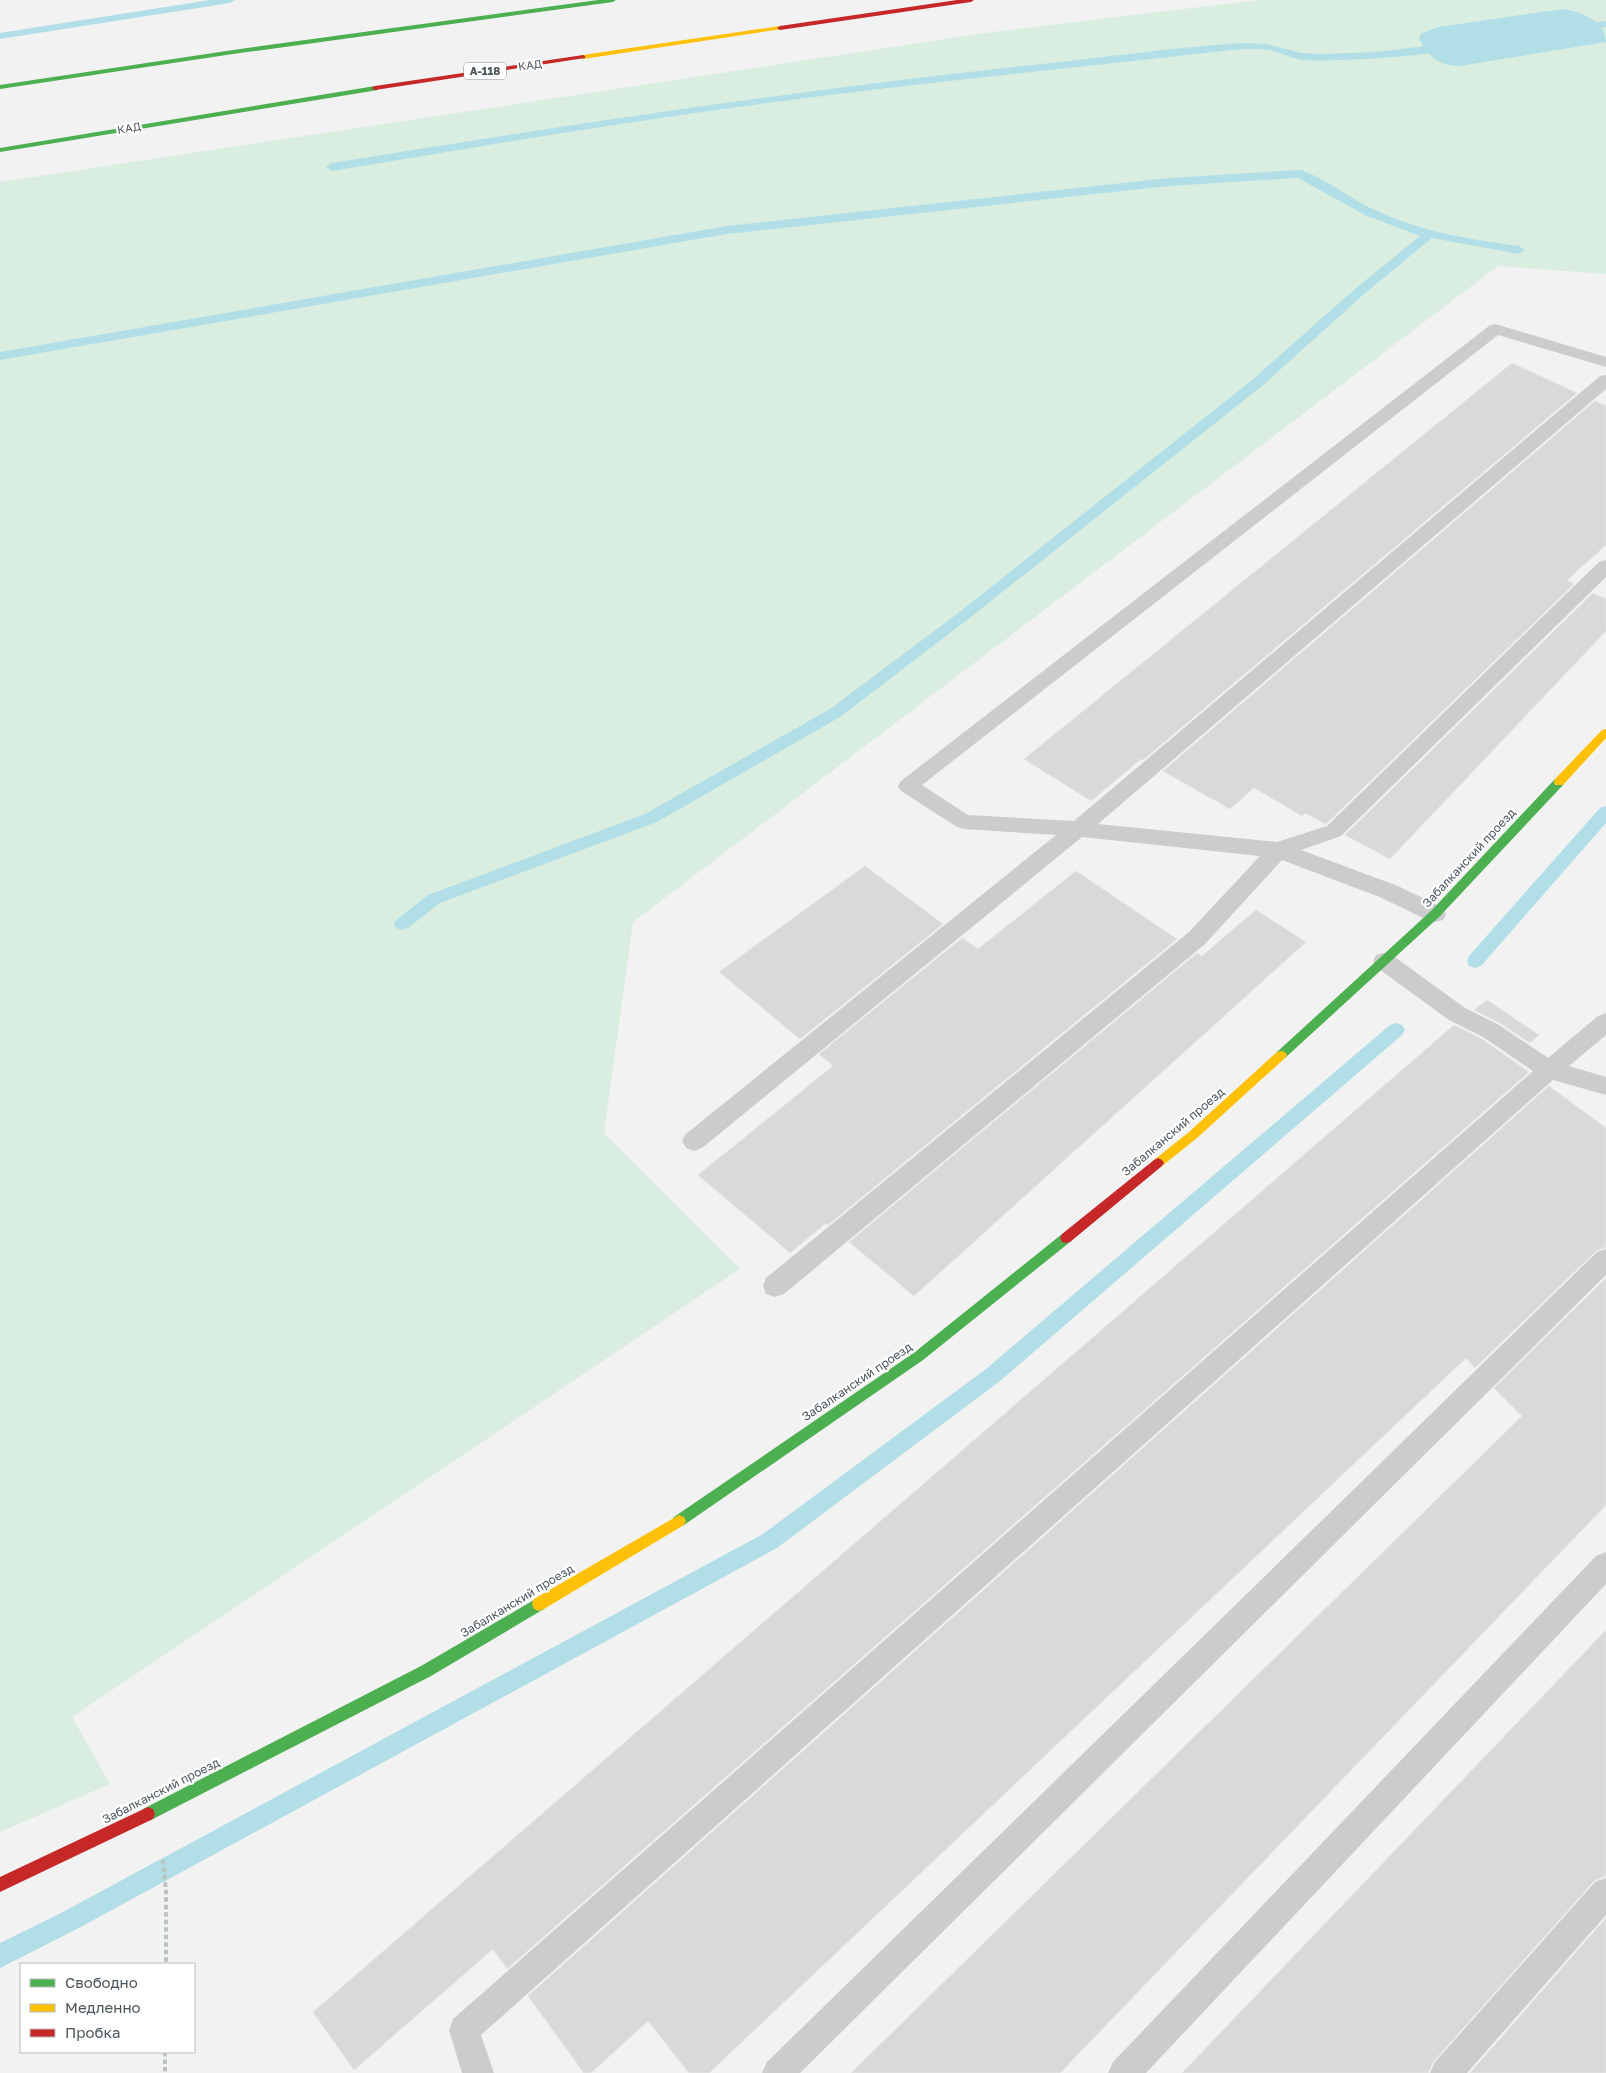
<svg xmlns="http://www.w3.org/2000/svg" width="1606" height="2073" font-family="'Golos Text',sans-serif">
<rect width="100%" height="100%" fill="#f2f2f2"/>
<path fill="#d9eee0" d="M 1259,0 L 1606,0 L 1606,274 L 1498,266 L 633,922 L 604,1133 L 740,1269 L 72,1717 L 110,1784 L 0,1832 L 0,182 L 992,32 Z"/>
<path fill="#b2dee8" d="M 1563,9 C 1581,12 1606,21 1606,42 L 1460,66 C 1440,66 1426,56 1419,37 L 1422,33 L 1438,27 Z"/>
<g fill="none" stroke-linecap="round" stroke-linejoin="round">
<path fill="#b2dee8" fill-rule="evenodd" d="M 210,0 L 235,0 L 230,3 L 0,39 L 0,33 Z
M 1606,21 L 1606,27 L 1574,32 L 1569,29 L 1574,26 Z
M 1244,43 L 1266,44 L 1301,53 L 1322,54 L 1377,52 L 1450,43 L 1455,46 C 1444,57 1325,62 1304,60 C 1293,59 1284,54 1274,51 C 1260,48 1246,49 1232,50 C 1075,68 917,83 760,104 C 617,123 475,147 332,171 L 326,167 L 332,163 C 565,125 798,90 1032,65 C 1102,58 1173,47 1244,43 Z
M 1300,170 C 1322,176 1352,200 1375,210 C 1423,232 1467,239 1519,246 L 1525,250 L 1519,254 L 1432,238 L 1363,295 L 1262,386 L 967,620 L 840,717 L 657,822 L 440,903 L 408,928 L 402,930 L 396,928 L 394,924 L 396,920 L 428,895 L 645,814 L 830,709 L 957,614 L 1252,380 L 1355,289 L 1420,236 L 1365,215 L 1298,178 L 1169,186 L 727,234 L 0,360 L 0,352 L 727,226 L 1169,178 Z
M 1606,806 L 1606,823 L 1481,966 L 1475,968 L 1469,966 L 1467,961 L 1469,956 L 1600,808 Z
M 1396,1023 L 1402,1025 L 1405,1030 L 1402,1035 L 1000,1381 L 777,1548 L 77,1929 L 0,1968 L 0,1943 L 61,1913 L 763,1534 L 986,1369 L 1390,1025 Z"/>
</g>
<path fill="#d8d9da" stroke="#e4e4e4" d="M 1512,363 L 1577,393 L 1143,760 L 1141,759 L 1091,801 L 1024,759 Z
M 1595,401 L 1606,406 L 1606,545 L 1567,580 L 1574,584 L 1326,824 L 1305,813 L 1302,816 L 1254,788 L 1230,809 L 1163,771 Z
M 1593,593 L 1606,599 L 1606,631 L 1390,859 L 1345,835 Z
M 865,866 L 943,924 L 800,1039 L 719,972 Z
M 1076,871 L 1177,939 L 828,1225 L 826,1223 L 790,1253 L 698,1175 L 833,1066 L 819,1054 L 962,938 L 978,949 Z
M 1256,910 L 1306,942 L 914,1296 L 849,1242 L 1197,953 L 1202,956 Z
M 1487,1000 L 1539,1035 L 1530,1043 L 1500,1023 L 1474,1010 Z
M 1454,1025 L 1482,1039 L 1529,1072 L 507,1969 L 493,1949 L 354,2070 L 313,2012 Z
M 1549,1086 L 1606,1128 L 1606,1247 L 1596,1251 L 1475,1368 L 1466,1358 L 709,2073 L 689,2073 L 648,2021 L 591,2073 L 584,2073 L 528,1996 Z
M 1606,1278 L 1606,1505 L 1060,2073 L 851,2073 L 1522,1416 L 1494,1388 Z
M 1606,1630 L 1606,1876 L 1594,1881 L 1434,2061 L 1428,2073 L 1182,2073 Z
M 1606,1918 L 1606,2073 L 1470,2073 Z"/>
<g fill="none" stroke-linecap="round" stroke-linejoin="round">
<path stroke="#bac3c0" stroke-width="4" stroke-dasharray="4.5 3" stroke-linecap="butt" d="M 163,1860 L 166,1891 L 166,1964
M 165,2052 L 165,2073"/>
<path fill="#cacccd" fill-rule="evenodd" d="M 1495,324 L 1606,357 L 1606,367 L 1498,335 L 922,785 L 968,815 L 1074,821 L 1600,376 L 1606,375 L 1606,389 L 1098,824 L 1277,842 L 1327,826 L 1599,562 L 1606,560 L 1606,577 L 1341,836 L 1301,850 L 1398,886 L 1443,908 L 1446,914 L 1443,920 L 1435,922 L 1427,920 L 1382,898 L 1282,860 L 1205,944 L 784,1294 L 775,1297 L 766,1294 L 763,1286 L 766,1278 L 1189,932 L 1260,856 L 1082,837 L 702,1148 L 694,1151 L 686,1148 L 682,1141 L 686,1134 L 1056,835 L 964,829 L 957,827 L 901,791 L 898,786 L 901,781 L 1489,326 Z
M 1384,953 L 1392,955 L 1465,1008 L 1499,1025 L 1548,1058 L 1598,1016 L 1606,1013 L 1606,1035 L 1569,1066 L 1606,1077 L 1606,1095 L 1553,1080 L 481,2035 L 494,2073 L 462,2073 L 449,2030 L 453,2019 L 1533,1071 L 1483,1037 L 1449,1020 L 1376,967 L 1373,961 L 1376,955 Z
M 1606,1249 L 1606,1275 L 800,2073 L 762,2073 L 767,2062 L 1597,1252 Z
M 1606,1552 L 1606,1584 L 1146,2073 L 1108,2073 L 1113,2062 L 1596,1556 Z
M 1606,1878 L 1606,1915 L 1467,2073 L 1430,2073 L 1435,2062 L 1595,1882 Z"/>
<path fill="#4caf50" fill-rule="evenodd" d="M 598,0 L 616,0 L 613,2 L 233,54 L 0,89 L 0,85 L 233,50 Z
M 375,86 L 378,86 L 378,90 L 0,152 L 0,148 Z
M 1559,778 L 1563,779 L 1564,782 L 1563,785 L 1439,917 L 1285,1058 L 1277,1058 L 1275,1055 L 1277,1052 L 1431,911 L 1555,779 Z
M 1066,1233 L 1070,1234 L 1072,1238 L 1070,1242 L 923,1360 L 684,1525 L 679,1527 L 674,1525 L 672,1521 L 674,1517 L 915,1352 L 1062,1234 Z
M 539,1597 L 544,1599 L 546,1604 L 544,1609 L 431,1676 L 153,1819 L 148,1821 L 143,1819 L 141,1814 L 143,1809 L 421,1666 Z"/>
<path fill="#ffc107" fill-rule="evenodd" d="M 780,26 L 782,27 L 782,29 L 583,59 L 579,57 L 583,55 Z
M 1606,729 L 1606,738 L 1563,785 L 1555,785 L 1554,782 L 1555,779 L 1602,730 Z
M 1281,1051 L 1285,1052 L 1287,1055 L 1285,1058 L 1197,1138 L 1162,1166 L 1158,1168 L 1154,1166 L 1152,1163 L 1154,1160 L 1189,1132 L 1277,1052 Z
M 679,1515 L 684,1517 L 686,1521 L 684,1525 L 544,1609 L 539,1611 L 534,1609 L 532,1604 L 534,1599 Z"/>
<path fill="#c62828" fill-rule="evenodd" d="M 957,0 L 974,0 L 971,2 L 780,30 L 777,28 L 780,26 Z
M 583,55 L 585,56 L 585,58 L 375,90 L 371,88 L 375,86 Z
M 1158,1158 L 1162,1160 L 1164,1163 L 1162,1166 L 1070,1242 L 1066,1243 L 1062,1242 L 1060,1238 L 1062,1234 L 1154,1160 Z
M 148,1807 L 153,1809 L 155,1814 L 153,1819 L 0,1892 L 0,1877 Z"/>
</g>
<g text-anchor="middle" stroke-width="4.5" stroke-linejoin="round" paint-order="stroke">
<g font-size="11" fill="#4b555c" stroke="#fff">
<text transform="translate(530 65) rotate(-8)" y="4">КАД</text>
<text transform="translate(129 128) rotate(-10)" y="4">КАД</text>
</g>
<rect fill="#fff" stroke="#81888d" stroke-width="1" x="464" y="62.5" width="42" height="17" rx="4"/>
<g font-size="11" font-weight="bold" fill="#4b555c">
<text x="485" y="75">А-118</text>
</g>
<g font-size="12" fill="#4b555c" stroke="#fff">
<text transform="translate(1469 858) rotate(-47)" y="4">Забалканский проезд</text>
<text transform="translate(1173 1132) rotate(-40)" y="4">Забалканский проезд</text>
<text transform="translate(857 1382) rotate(-34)" y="4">Забалканский проезд</text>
<text transform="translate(517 1601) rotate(-31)" y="4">Забалканский проезд</text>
<text transform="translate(161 1791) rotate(-27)" y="4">Забалканский проезд</text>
</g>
</g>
<rect x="20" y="1963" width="175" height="90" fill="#ffffff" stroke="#b7bbbe"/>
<rect x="30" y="1979" width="25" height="8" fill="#4caf50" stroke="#b7bbbe"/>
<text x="65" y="1988" font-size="15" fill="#4b555c">Свободно</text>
<rect x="30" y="2004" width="25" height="8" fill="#ffc107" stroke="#b7bbbe"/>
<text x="65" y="2013" font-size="15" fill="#4b555c">Медленно</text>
<rect x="30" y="2029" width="25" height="8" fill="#c62828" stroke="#b7bbbe"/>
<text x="65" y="2038" font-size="15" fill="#4b555c">Пробка</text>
</svg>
